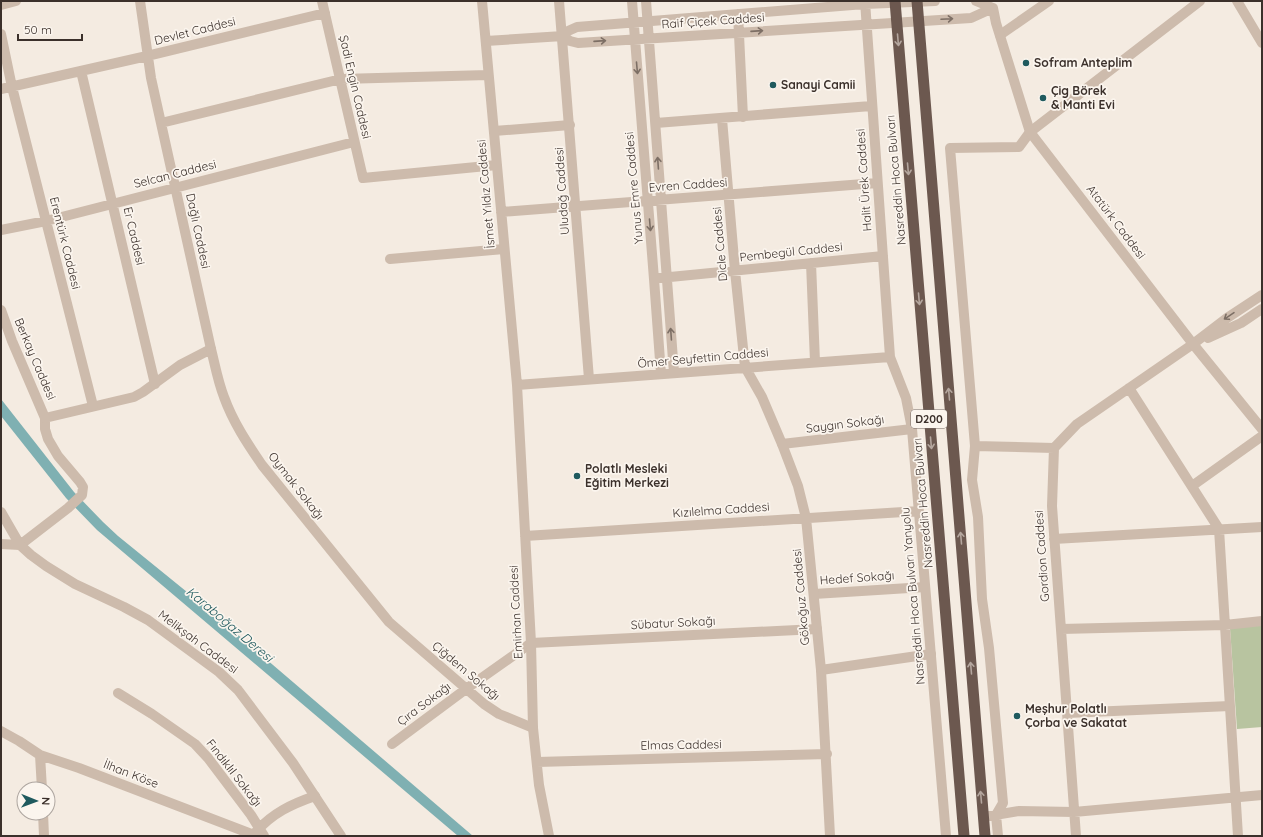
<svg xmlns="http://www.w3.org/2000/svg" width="1263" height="837" font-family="Quicksand,sans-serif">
<rect width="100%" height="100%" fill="#f4ebe1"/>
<path fill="#b8c4a0" d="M 1262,625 L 1262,727 L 1237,729 L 1230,628 Z"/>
<path fill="#7fb0b2" d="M 1,399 L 74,492 L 103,522 L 118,536 L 203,605 L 473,836 L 458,836 L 97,530 L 66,498 L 1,416 Z"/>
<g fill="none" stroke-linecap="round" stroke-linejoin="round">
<path stroke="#cdbbac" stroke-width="10" d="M 1237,1 L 1262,43
M 1000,35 L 1049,1
M 494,131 L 570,125
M 390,259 L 504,249
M 1208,338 L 1241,323 L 1262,309
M 1129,388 L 1219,529 L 1238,836
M 782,444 L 912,429
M 975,446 L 972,480 L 978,517 L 982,599 L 989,648 L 1003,803 L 996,815 L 998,836
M 1054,448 L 975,446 L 950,148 L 1019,147 L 1030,132 L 1200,1
M 1192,486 L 1262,436
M 1,512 L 20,545 L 68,508 L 82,495 L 83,487 L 80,482 L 58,456 L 48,439 L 45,429 L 45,418 L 134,397 L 143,392 L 180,365 L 211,349 C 215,365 218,382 224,397 C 233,422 247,443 262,465 L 389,622 L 484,704 L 499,714 L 533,728
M 1054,539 L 1262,527
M 814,594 L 925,587
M 1061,629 L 1225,625 L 1262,621
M 821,670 L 931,654
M 118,693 L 152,714 L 195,744 L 208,758 L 251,815 L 264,836
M 1067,713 L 1230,706
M 1,731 L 19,741 L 40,755 L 79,768 L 254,835
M 392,744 L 466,689 L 531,643 L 817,629
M 40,755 L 42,789
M 43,813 L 44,836
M 983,817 L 1019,811 L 1074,812 L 1262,795
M 255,833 C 272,813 292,804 315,796
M 1076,836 L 1052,506 L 1054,448 L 1077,424 L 1193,344 L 1227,318 L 1262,295"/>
<path stroke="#cdbbac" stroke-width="10" d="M 140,1 L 151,78 L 211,349
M 322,1 L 363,178 L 497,165
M 482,1 L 517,385 L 531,643 L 533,728 L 539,785 L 549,836
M 559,1 L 589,379
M 632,1 L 654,279 L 661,374
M 646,1 L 674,373
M 865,1 L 890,357 L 906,398 L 912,429 L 946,836
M 976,1 L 993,8
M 1,5 L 16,1
M 993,8 L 996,23 L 1030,132 L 1193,344 L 1262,429
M 738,14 L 743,117
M 1,34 L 12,87 L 93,406
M 563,36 L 568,31 L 577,27 L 865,4 L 935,1
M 486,41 L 563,36 L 570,41 L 578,43 L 971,18 L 993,8
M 81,71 L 155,384
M 1,89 L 147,56 L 325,13
M 722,119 L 735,271 L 745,367 L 762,397 L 782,444 L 798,486 L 806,518 L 821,670 L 830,836
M 161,123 L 341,79 L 488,75
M 656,123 L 871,106
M 501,212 L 877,183
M 1,230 L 46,221 L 354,142
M 811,263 L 815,362
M 660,278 L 883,256
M 1,310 L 12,341 L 45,418
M 517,385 L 890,357
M 525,536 L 919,511
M 1,544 L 20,545 L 31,555 L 46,566 L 75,584 L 124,607 L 148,620 L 219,672 L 238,690 L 293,763 L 341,836
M 537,762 L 827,754"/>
<path stroke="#6c584f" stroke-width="11" d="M 895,1 L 964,836
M 917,1 L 985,836"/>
</g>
<defs><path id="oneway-shaft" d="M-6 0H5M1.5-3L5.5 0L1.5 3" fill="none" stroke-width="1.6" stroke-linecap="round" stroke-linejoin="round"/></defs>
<g stroke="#7d6f65">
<use href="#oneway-shaft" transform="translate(947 19) rotate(-3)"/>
<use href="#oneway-shaft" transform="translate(757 31) rotate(-4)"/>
<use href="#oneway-shaft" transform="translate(600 41) rotate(-4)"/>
<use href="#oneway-shaft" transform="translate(637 68) rotate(85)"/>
<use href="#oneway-shaft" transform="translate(658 163) rotate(-94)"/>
<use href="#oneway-shaft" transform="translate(650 225) rotate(85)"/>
<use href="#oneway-shaft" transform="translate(1229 316) rotate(146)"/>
<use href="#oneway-shaft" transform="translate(671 334) rotate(-94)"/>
</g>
<g stroke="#b4a69e">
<use href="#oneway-shaft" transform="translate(898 40) rotate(85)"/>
<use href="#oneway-shaft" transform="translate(908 169) rotate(85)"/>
<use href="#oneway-shaft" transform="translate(919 299) rotate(85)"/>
<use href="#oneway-shaft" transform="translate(949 394) rotate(-95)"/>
<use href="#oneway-shaft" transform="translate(931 443) rotate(85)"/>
<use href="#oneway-shaft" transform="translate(961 538) rotate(-95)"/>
<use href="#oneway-shaft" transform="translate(971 668) rotate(-95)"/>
<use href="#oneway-shaft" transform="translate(981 797) rotate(-95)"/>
</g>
<g fill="#1f5a5e" stroke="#fbf5ee" stroke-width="1.5">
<circle cx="1026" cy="63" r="4"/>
<circle cx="773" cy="85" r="4"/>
<circle cx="1043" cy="98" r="4"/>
<circle cx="577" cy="476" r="4"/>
<circle cx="1017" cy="716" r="4"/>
</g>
<g text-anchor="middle" stroke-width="3.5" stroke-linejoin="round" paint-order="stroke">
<rect fill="#fbf5ee" stroke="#756b66" stroke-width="1" x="911" y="410" width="36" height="18" rx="3"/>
<g font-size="11" font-weight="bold" fill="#3b302b">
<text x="929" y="423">D200</text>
</g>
<g font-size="12" fill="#3b302b" stroke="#fbf5ee">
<text transform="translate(713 21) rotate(-4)" y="4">Raif Çiçek Caddesi</text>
<text transform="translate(195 31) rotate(-14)" y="4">Devlet Caddesi</text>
<text transform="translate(355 87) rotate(77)" y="4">Şadi Engin Caddesi</text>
<text transform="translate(175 174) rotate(-14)" y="4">Selcan Caddesi</text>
<text transform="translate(864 180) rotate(-94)" y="4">Halit Ürek Caddesi</text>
<text transform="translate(896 180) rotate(-95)" y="4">Nasreddin Hoca Bulvarı</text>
<text transform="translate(688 185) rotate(-4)" y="4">Evren Caddesi</text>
<text transform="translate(634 188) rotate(-95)" y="4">Yunus Emre Caddesi</text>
<text transform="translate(562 191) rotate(-94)" y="4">Uludağ Caddesi</text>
<text transform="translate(486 194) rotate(-95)" y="4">İsmet Yıldız Caddesi</text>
<text transform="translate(1116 222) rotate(53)" y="4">Atatürk Caddesi</text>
<text transform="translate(198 231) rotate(78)" y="4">Dağlı Caddesi</text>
<text transform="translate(134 236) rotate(77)" y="4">Er Caddesi</text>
<text transform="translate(65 243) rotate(76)" y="4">Erentürk Caddesi</text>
<text transform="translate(720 244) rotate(-95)" y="4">Dicle Caddesi</text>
<text transform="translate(791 252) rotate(-6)" y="4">Pembegül Caddesi</text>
<text transform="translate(703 358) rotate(-5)" y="4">Ömer Seyfettin Caddesi</text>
<text transform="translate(35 359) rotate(67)" y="4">Berkay Caddesi</text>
<text transform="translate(845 424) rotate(-7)" y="4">Saygın Sokağı</text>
<text transform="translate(296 486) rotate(52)" y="4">Oymak Sokağı</text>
<text transform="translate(923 503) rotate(-95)" y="4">Nasreddin Hoca Bulvarı</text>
<text transform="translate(721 510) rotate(-4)" y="4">Kızılelma Caddesi</text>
<text transform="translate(1042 556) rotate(-94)" y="4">Gordion Caddesi</text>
<text transform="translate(857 578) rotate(-4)" y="4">Hedef Sokağı</text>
<text transform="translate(913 596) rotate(-95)" y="4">Nasreddin Hoca Bulvarı Yanyolu</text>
<text transform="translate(801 597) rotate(-95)" y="4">Gökoğuz Caddesi</text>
<text transform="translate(516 612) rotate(-93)" y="4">Emirhan Caddesi</text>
<text transform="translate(673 623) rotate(-3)" y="4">Sübatur Sokağı</text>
<text transform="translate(198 642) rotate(37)" y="4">Melikşah Caddesi</text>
<text transform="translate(466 671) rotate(40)" y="4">Çiğdem Sokağı</text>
<text transform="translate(424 704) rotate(-37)" y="4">Çıra Sokağı</text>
<text transform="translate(681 745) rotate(-1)" y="4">Elmas Caddesi</text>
<text transform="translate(234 773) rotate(52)" y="4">Fındıklıl Sokağı</text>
<text transform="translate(131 774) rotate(21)" y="4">İlhan Köse</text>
</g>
<g font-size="12" font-weight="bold" fill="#3b302b" stroke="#fbf5ee" text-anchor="start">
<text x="1034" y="67">Sofram Anteplim</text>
<text x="781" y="89">Sanayi Camii</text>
<text x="1051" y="95">Çig Börek<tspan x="1051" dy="14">&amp; Manti Evi</tspan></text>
<text x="585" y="473">Polatlı Mesleki<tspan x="585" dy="14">Eğitim Merkezi</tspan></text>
<text x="1025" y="713">Meşhur Polatlı<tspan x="1025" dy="14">Çorba ve Sakatat</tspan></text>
</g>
<g font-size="13" font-style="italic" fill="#1f5a5e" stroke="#fbf5ee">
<text transform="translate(230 624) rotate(40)" y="5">Karaboğaz Deresi</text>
</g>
</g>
<rect width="1263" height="837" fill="none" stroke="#3b302b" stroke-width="4"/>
<g transform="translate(36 801) rotate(91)"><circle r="19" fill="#fbf5ee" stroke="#aea6a0"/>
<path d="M0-3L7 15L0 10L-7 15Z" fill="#1f5a5e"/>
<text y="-6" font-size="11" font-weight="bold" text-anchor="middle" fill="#3b302b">N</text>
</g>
<path d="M18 34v6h64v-6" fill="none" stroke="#3b302b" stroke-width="2"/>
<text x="24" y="34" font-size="12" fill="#3b302b" stroke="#fbf5ee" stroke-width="3" paint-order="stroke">50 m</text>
</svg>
